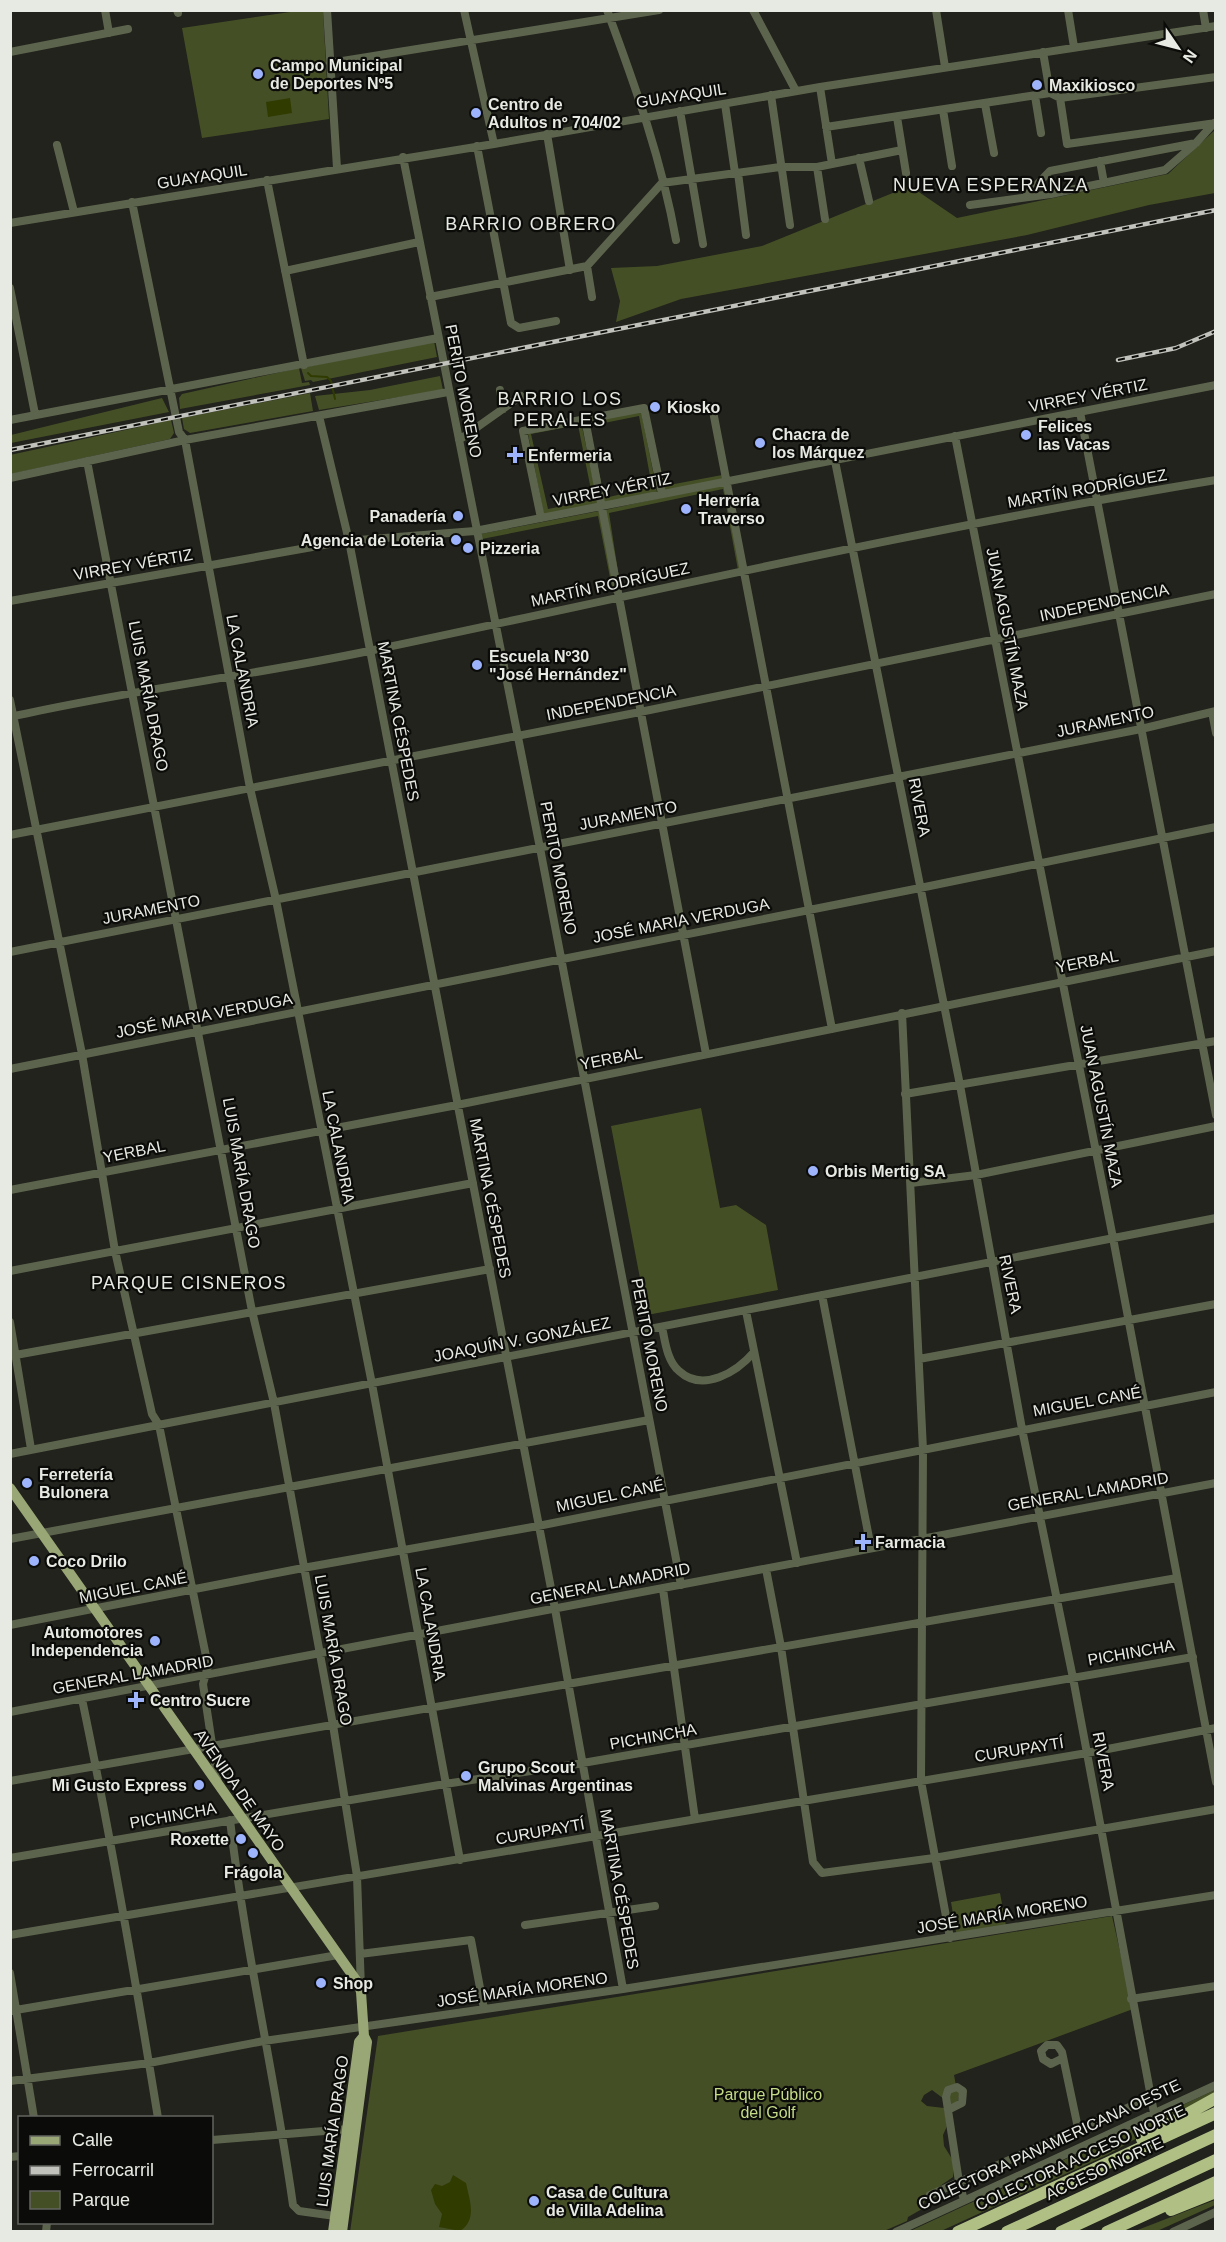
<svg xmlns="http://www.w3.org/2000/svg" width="1226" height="2242" font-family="Arial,sans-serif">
<rect width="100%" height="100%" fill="#21231c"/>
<path fill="#454f26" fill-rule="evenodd" d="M 297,11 L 323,11 L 329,119 L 202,138 L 182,28 Z
M 1215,130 L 1215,193 L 1149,205 L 1027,235 L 681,299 L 616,322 L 620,301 L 611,268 L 657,266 L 762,246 L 910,186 L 957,218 L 1168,174 Z
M 434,341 L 437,357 L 313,382 L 311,380 L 305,381 L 301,368 Z
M 299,368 L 302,383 L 309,382 L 310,385 L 180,409 L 179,398 L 182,394 Z
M 440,376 L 443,390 L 319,410 L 315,396 L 370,390 Z
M 310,393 L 313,411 L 190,433 L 184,429 L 182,418 Z
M 162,398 L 169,412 L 11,443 L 11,435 Z
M 641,411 L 657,492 L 604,503 L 587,422 ZM 639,416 L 652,487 L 609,497 L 606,487 L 602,487 L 589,426 Z
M 171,420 L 174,433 L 170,439 L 11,474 L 10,455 Z
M 581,422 L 598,504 L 544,515 L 528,434 ZM 578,425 L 593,500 L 548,509 L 531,434 Z
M 722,475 L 723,480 L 665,491 L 664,486 Z
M 725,484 L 740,569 L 738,570 L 723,489 L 609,513 L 621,591 L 605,510 Z
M 599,511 L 615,592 L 613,593 L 598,516 L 482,539 L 481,534 Z
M 701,1108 L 720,1208 L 736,1205 L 766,1225 L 778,1290 L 647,1315 L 611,1126 Z
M 1000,1893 L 1006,1926 L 960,1934 L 956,1932 L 951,1902 Z
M 1112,1916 L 1133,2009 L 954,2075 L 956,2086 L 961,2089 L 956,2108 L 932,2090 L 924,2095 L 921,2101 L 927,2106 L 944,2108 L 947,2126 L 943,2135 L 944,2146 L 954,2162 L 953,2177 L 927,2195 L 922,2209 L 908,2217 L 907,2221 L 884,2231 L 350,2232 L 378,2036 Z
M 1215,2090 L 1215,2094 L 1107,2155 L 941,2231 L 908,2232 Z
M 1215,2200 L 1215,2205 L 1157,2231 L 1135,2231 Z"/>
<path fill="#303b00" d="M 290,98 L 292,113 L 268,117 L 266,102 Z
M 453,2175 L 466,2183 C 469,2198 478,2220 460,2231 L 439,2227 L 442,2214 L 435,2204 L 431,2190 L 435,2184 L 442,2186 L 450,2182 Z"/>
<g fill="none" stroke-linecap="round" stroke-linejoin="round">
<path stroke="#303b00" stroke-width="2" d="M 308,373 L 311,376 L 327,377 L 331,381 L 335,399"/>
<path stroke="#5d644d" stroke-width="8" d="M 105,10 L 109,33
M 177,10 L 178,13
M 327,10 L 337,168
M 464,10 L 494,144
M 607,10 C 635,85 662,161 676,240
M 753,10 L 796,91
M 936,10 L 945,67
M 1068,10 L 1074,47
M 1203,10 L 1206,28
M 10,52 L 128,29
M 1043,52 L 1050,93
M 330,63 L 659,10
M 820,87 L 832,164
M 771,95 L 790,225
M 1035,96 L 1041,133
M 1060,98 L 1067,144 L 1216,123
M 725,104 L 735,173
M 985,104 L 994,153
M 943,110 L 952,166
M 680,111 L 703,244
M 897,117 L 906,173
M 826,127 L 1050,93 L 1060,98 L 1216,77
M 547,134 L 570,270
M 57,145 L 74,212
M 477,146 L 511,323 L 519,328 L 556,321
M 403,157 L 540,848 L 681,1585
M 859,158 L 869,201
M 1100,161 L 1104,183
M 817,167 L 825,219
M 738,173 L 746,235
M 267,180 L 304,365
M 1026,196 L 1050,171 L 1196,143
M 132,202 L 179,432 L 185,440 L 250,788 L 276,900 L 372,1384 L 460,1860
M 970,205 L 1051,194 L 1165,170 L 1196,143 L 1214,123
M 10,223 L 494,144 L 820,87 L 1216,26
M 587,266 L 592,297
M 285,271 L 419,242
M 10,288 L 35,414
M 430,297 L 587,266 L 662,183 L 780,167 L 817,167 L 902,150
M 500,390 L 503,409
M 712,406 L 832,1029
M 1080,412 L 1216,1115
M 319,416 L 349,541 L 555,1609 L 623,1989
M 585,419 L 706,1054
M 10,420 L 438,338
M 955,436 L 1113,1238 L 1216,1782
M 459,440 L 521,396
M 87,461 L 252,1311 L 274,1403 L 333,1725 L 357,1876 L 361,1989
M 835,461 L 960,1085 L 1022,1429 L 1073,1678 L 1154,2113
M 10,478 L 185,440 L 448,392
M 541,518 L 523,431 L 644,408 L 662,494
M 10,601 L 346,541 L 475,531 L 1216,385
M 10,700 L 82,1054 L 115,1251 L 152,1414 L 159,1425 L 208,1666 L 203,1684 L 218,1784
M 1212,712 L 1216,733
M 10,717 C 129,690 250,676 369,651 C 650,592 931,527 1216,480
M 10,835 L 640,712 L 1216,594
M 10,952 L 1141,729 L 1216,711
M 902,1013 L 923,1450 L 921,1781 L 950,1938
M 10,1069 L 920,888 L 1216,827
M 905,1094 L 1216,1041
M 911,1183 L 976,1175 L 1216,1126
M 10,1190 L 457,1105 L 1216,951
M 10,1271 L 473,1183
M 822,1295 L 871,1548
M 746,1311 L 797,1563
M 10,1322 L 31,1449
M 662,1327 C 665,1341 667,1361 679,1371 C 703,1393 737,1372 754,1352
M 10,1356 L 490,1269
M 919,1359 L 1216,1304
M 10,1454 L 1216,1218
M 10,1539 L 649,1420
M 766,1569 L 781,1647 L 813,1862 L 822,1873 L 934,1858 L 1216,1809
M 663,1589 L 695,1819
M 10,1625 L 303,1568 L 538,1526 L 1216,1392
M 82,1699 C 111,1838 135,1977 158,2118
M 10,1712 L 1216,1483
M 10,1781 L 1177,1578
M 230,1820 C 245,1950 275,2076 293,2205 L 299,2211 L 335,2216
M 10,1858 L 445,1784 L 577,1764 L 1193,1657
M 525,1925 L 655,1906
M 10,1935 L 1087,1753 L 1216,1728
M 360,1954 L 471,1940 L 484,2009
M 10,1973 L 34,2118
M 1131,1999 L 1216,1986
M 10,2011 L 338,1955
M 1063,2058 L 1051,2064 L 1043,2059 L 1041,2051 L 1047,2045 L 1057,2045 L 1062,2052 L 1078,2128
M 10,2081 L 149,2063 L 264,2041 L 623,1989 L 1216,1895
M 950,2109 L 962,2103 L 963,2091 L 957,2087 L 948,2090 L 946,2097 L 959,2182 L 964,2200
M 212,2140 L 349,2129
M 10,2157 L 20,2156
M 930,2195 L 1150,2098
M 46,2232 L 47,2222
M 896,2232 L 1216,2085
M 1173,2232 L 1216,2212"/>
<path stroke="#99a675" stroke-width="10" d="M 10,1488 L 358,1983 L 361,1992 L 364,2036 L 367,2042 L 342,2232
M 333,2232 L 359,2042 L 364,2036"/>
<path stroke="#b0c085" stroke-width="12" d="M 1142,2139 L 1216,2098
M 1171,2210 L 1216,2192
M 958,2232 L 1216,2113
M 1007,2232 L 1216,2135
M 1061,2232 L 1216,2160
M 1107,2232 L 1216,2182"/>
<g stroke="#c0c2bb" stroke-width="4.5">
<path id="rail" d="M 1118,360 L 1176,348 L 1216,331
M 10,450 L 1216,210"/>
</g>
<use href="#rail" stroke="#0b0c09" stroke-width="2" stroke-dasharray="7" stroke-linecap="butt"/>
</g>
<g fill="#9db4fd" stroke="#0b0c09" stroke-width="2">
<circle cx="258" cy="74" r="6"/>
<circle cx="1037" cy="85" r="6"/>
<circle cx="476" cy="113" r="6"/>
<circle cx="655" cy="407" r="6"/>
<circle cx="1026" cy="435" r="6"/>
<circle cx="760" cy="443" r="6"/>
<path d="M512 446h6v6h6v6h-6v6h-6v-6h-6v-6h6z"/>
<circle cx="686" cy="509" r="6"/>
<circle cx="458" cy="516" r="6"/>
<circle cx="456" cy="540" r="6"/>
<circle cx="468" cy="548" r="6"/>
<circle cx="477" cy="665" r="6"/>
<circle cx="813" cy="1171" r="6"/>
<circle cx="27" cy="1483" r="6"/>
<path d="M860 1533h6v6h6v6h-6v6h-6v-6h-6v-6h6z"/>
<circle cx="34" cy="1561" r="6"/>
<circle cx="155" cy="1641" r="6"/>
<path d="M133 1691h6v6h6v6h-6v6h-6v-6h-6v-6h6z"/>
<circle cx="466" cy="1776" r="6"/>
<circle cx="199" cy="1785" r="6"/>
<circle cx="241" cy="1839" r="6"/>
<circle cx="253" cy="1853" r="6"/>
<circle cx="321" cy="1983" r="6"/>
<circle cx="534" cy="2201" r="6"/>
</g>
<g text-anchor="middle" stroke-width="4.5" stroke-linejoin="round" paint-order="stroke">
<g font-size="16" font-weight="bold" fill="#e7e9e3" stroke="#0b0c09" text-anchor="start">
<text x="270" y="71">Campo Municipal<tspan x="270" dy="18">de Deportes Nº5</tspan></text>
<text x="1049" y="91">Maxikiosco</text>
<text x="488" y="110">Centro de<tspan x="488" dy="18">Adultos nº 704/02</tspan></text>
<text x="667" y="413">Kiosko</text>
<text x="1038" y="432">Felices<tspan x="1038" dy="18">las Vacas</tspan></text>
<text x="772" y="440">Chacra de<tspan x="772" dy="18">los Márquez</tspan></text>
<text x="528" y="461">Enfermeria</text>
<text x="698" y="506">Herrería<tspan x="698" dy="18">Traverso</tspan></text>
<text x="446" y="522" text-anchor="end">Panadería</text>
<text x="444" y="546" text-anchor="end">Agencia de Loteria</text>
<text x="480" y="554">Pizzeria</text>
<text x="489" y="662">Escuela Nº30<tspan x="489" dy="18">"José Hernández"</tspan></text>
<text x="825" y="1177">Orbis Mertig SA</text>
<text x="39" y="1480">Ferretería<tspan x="39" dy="18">Bulonera</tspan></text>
<text x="875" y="1548">Farmacia</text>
<text x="46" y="1567">Coco Drilo</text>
<text x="143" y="1638" text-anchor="end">Automotores<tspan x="143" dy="18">Independencia</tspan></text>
<text x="150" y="1706">Centro Sucre</text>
<text x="478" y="1773">Grupo Scout<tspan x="478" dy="18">Malvinas Argentinas</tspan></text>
<text x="187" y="1791" text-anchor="end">Mi Gusto Express</text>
<text x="229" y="1845" text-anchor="end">Roxette</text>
<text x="253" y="1878" text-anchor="middle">Frágola</text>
<text x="333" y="1989">Shop</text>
<text x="546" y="2198">Casa de Cultura<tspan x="546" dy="18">de Villa Adelina</tspan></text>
</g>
<g font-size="16" fill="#e7e9e3" stroke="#0b0c09">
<text transform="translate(681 95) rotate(-9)" y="6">GUAYAQUIL</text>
<text transform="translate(202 176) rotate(-9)" y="6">GUAYAQUIL</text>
<text transform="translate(464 391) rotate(79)" y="6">PERITO MORENO</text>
<text transform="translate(1088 395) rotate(-11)" y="6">VIRREY VÉRTIZ</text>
<text transform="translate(1087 488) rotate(-10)" y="6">MARTÍN RODRÍGUEZ</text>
<text transform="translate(612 489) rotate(-11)" y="6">VIRREY VÉRTIZ</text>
<text transform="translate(133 564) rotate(-10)" y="6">VIRREY VÉRTIZ</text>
<text transform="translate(610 584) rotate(-12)" y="6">MARTÍN RODRÍGUEZ</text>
<text transform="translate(1104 602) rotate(-12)" y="6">INDEPENDENCIA</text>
<text transform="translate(1008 629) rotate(79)" y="6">JUAN AGUSTÍN MAZA</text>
<text transform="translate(243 671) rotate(79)" y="6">LA CALANDRIA</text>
<text transform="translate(149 696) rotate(79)" y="6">LUIS MARÍA DRAGO</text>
<text transform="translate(611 702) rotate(-11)" y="6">INDEPENDENCIA</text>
<text transform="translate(399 721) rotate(79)" y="6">MARTINA CÉSPEDES</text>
<text transform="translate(1105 721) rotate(-12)" y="6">JURAMENTO</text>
<text transform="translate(920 807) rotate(79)" y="6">RIVERA</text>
<text transform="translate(628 815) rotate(-11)" y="6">JURAMENTO</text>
<text transform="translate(559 868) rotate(79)" y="6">PERITO MORENO</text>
<text transform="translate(151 909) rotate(-11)" y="6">JURAMENTO</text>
<text transform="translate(681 920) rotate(-11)" y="6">JOSÉ MARIA VERDUGA</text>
<text transform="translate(1087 961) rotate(-11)" y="6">YERBAL</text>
<text transform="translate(204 1015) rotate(-11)" y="6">JOSÉ MARIA VERDUGA</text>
<text transform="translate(611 1058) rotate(-11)" y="6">YERBAL</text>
<text transform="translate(1102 1106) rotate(79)" y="6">JUAN AGUSTÍN MAZA</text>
<text transform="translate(339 1147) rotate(79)" y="6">LA CALANDRIA</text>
<text transform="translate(134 1151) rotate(-11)" y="6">YERBAL</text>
<text transform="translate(242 1173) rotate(80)" y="6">LUIS MARÍA DRAGO</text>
<text transform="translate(491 1198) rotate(79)" y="6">MARTINA CÉSPEDES</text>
<text transform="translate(1011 1284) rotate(78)" y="6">RIVERA</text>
<text transform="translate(522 1339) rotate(-11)" y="6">JOAQUÍN V. GONZÁLEZ</text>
<text transform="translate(650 1345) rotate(79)" y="6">PERITO MORENO</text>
<text transform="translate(1087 1401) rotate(-10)" y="6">MIGUEL CANÉ</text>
<text transform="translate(1088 1491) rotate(-10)" y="6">GENERAL LAMADRID</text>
<text transform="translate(610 1495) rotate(-12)" y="6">MIGUEL CANÉ</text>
<text transform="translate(610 1583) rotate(-11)" y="6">GENERAL LAMADRID</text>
<text transform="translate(133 1587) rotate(-11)" y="6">MIGUEL CANÉ</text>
<text transform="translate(431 1624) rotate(80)" y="6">LA CALANDRIA</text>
<text transform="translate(334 1650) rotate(80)" y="6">LUIS MARÍA DRAGO</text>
<text transform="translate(1131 1652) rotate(-10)" y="6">PICHINCHA</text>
<text transform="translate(133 1674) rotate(-10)" y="6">GENERAL LAMADRID</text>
<text transform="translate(653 1736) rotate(-10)" y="6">PICHINCHA</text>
<text transform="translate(1019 1749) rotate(-9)" y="6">CURUPAYTÍ</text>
<text transform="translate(1104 1761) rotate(79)" y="6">RIVERA</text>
<text transform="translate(240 1790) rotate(55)" y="6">AVENIDA DE MAYO</text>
<text transform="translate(173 1815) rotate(-10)" y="6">PICHINCHA</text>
<text transform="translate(540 1831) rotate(-10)" y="6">CURUPAYTÍ</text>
<text transform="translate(620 1889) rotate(80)" y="6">MARTINA CÉSPEDES</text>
<text transform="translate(1002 1914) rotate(-9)" y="6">JOSÉ MARÍA MORENO</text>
<text transform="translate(522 1989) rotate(-8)" y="6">JOSÉ MARÍA MORENO</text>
<text transform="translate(332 2131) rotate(-82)" y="6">LUIS MARÍA DRAGO</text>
<text transform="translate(1049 2144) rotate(-25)" y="6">COLECTORA PANAMERICANA OESTE</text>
<text transform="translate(1080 2157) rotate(-25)" y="6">COLECTORA ACCESO NORTE</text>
<text transform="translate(1104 2168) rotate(-25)" y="6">ACCESO NORTE</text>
</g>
<g font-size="16" fill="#c5db86" stroke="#0b0c09">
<text x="768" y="2100">Parque Público<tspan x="768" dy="18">del Golf</tspan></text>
</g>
<g font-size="18" letter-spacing="1.5" fill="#e7e9e3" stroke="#0b0c09">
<text x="991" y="191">NUEVA ESPERANZA</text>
<text x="531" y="230">BARRIO OBRERO</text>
<text x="560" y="405">BARRIO LOS<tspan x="560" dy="21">PERALES</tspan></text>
<text x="189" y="1289">PARQUE CISNEROS</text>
</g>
</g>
<rect width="1226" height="2242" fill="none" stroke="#e7e9e3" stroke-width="24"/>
<rect x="18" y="2116" width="195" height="108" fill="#0b0c09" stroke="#636460" stroke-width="1.5"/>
<rect x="30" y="2136" width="30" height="9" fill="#99a675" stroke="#636460" stroke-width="1.5"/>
<text x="72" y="2146" font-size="18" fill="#e7e9e3">Calle</text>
<rect x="30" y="2166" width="30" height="9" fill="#c0c2bb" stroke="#636460" stroke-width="1.5"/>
<text x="72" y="2176" font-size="18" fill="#e7e9e3">Ferrocarril</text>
<rect x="30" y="2191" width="30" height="18" fill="#454f26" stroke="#636460" stroke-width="1.5"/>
<text x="72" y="2206" font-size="18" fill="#e7e9e3">Parque</text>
<g transform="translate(1178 48) rotate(125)" stroke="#0b0c09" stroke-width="4.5" paint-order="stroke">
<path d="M0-4.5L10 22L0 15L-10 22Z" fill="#e7e9e3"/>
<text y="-9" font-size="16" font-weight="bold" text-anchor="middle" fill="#e7e9e3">N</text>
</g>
</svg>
